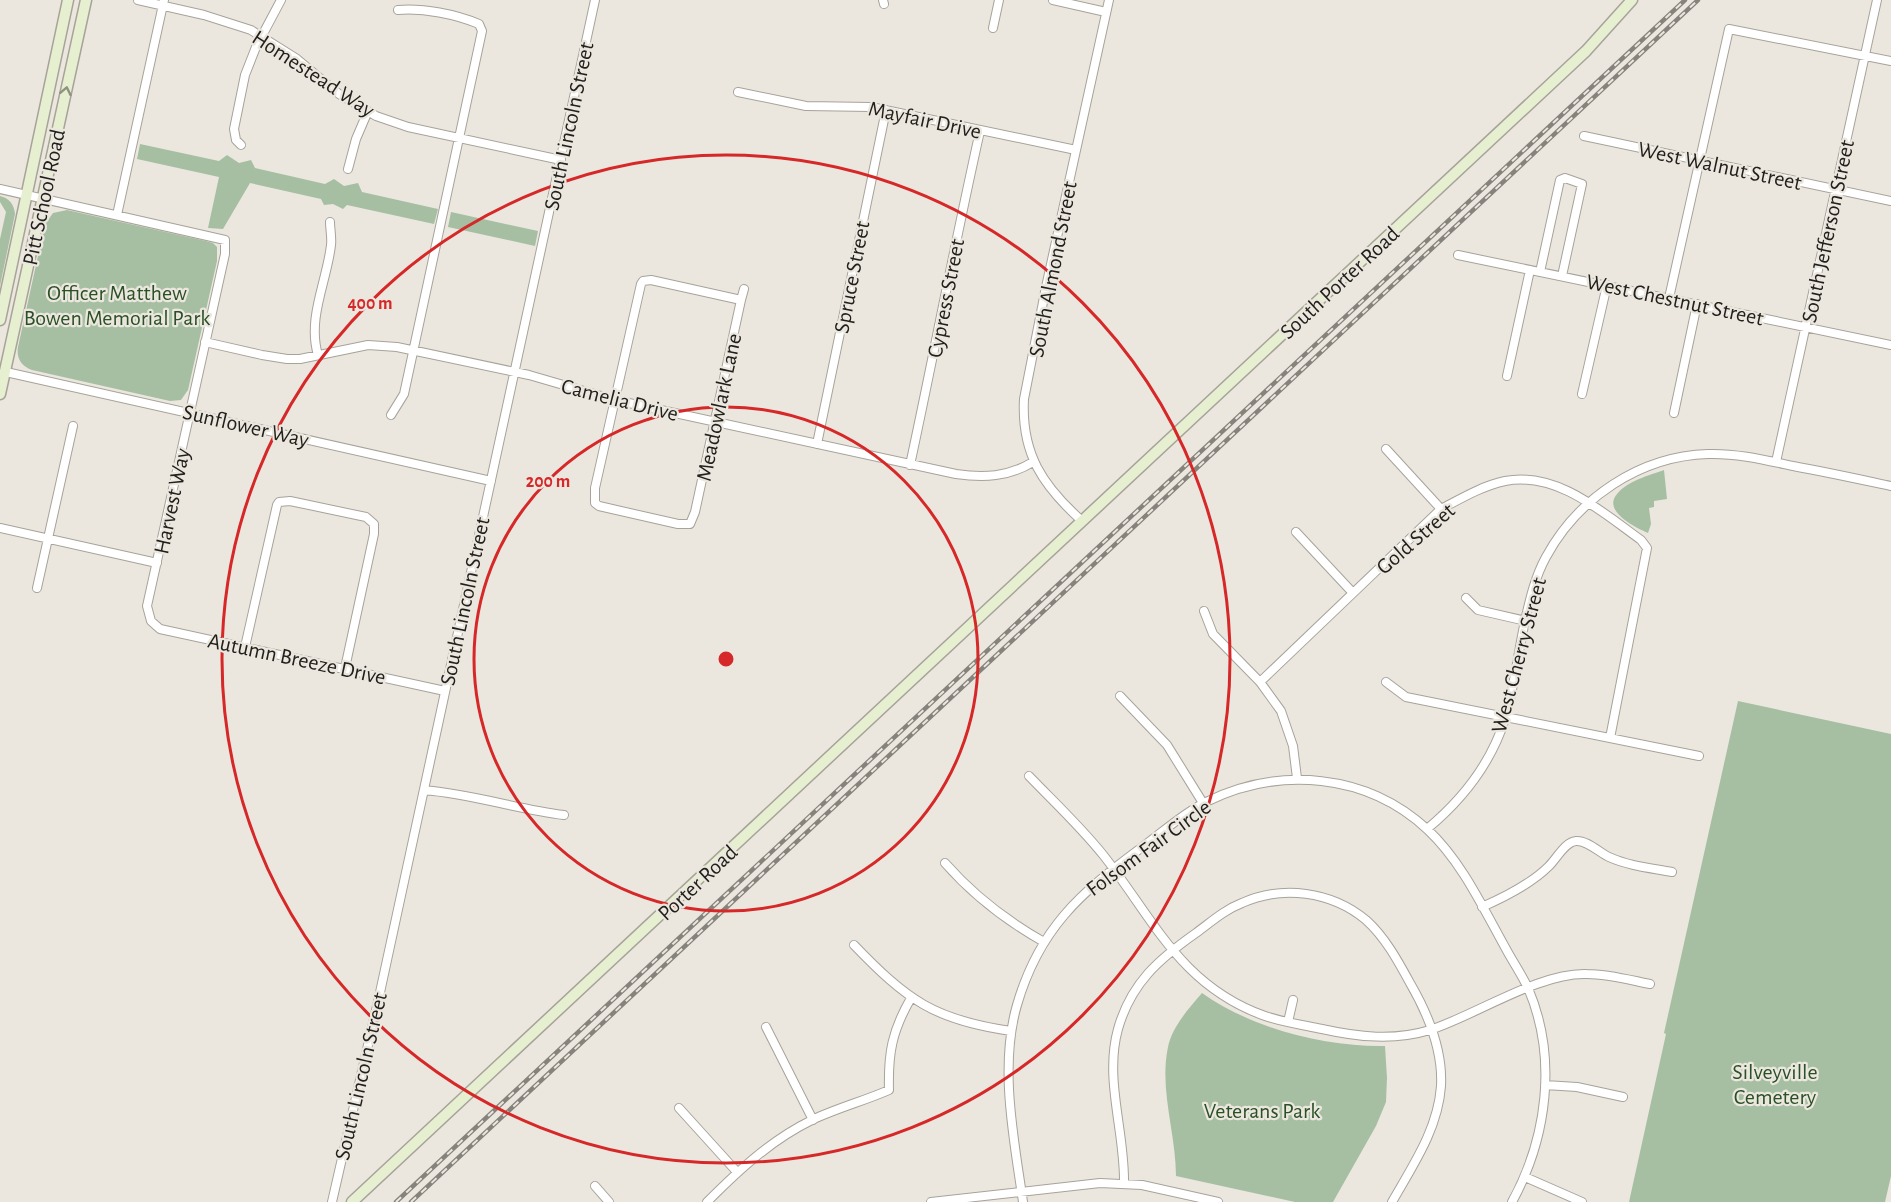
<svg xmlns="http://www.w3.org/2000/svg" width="1891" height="1202" font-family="'Alegreya Sans',sans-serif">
<rect width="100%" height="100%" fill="#ebe7de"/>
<path fill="#a6bfa2" d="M 140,144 L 219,161 L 227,155 L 239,163 L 251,160 L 255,168 L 325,184 L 334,179 L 344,186 L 358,183 L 362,192 L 438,209 L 434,224 L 347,205 L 343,209 L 333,204 L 324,205 L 321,199 L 250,183 L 223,229 L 208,228 L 219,177 L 137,159 Z
M 0,196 C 9,198 14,204 15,214 L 0,286 L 0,239 L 6,212 L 0,202 Z
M 67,210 L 206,241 L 213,243 L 217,247 L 217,261 L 188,390 L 181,400 L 170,401 L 32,370 C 22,366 16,359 18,347 L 45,224 L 53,213 Z
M 451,212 L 538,231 L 535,246 L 448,227 Z
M 1664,470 L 1667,499 L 1654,501 L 1654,507 L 1649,508 L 1651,524 L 1648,533 C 1636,528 1602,511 1617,494 C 1627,481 1650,475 1664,470 Z
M 1738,701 L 1891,734 L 1891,1176 L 1885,1202 L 1629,1202 L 1666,1034 L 1664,1033 Z
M 1202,993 C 1251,1028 1325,1047 1385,1046 L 1387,1078 L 1386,1102 L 1376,1126 L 1333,1202 L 1295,1202 L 1176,1176 C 1176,1133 1159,1090 1168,1047 C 1172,1027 1189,1008 1202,993 Z"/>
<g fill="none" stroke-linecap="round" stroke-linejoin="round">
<g stroke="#a7a39a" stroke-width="10">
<path id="street" d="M 138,0 L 204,15 L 251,30 L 297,59 L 339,94 L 376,116 L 408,127 L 561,160
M 883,0 L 884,4
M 1053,0 L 1106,12
M 993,28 L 999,0
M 738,92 L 806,106 L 871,107 L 1076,150
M 1584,136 L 1891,201
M 241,145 L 236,140 L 234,129 L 245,75 L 256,47 L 281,0
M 348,169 L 356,139 L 368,111
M 0,189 L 225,240 L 225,254 L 147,606 L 151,621 L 160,629 L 445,691
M 117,215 L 164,0
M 1458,255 L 1891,345
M 1540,272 L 1560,180 L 1565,178 L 1582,184 L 1562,276
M 1669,298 L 1729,29 L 1891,61
M 741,300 L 651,280 L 643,281 L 641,284 L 595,488 L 595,503 L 599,506 L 678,524 L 690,524 L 695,512 L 741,300 L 744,289
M 205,342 L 262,355 L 287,359 L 300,359 L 368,345 L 397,347 L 529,375 L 615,400 L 956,474 C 984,478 1008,477 1033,462
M 318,355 C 307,318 327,281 331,245 C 332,238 330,229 330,222
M 6,372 L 491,481
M 1507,376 L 1530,270
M 1582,394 L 1607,285
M 1674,413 L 1697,304
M 391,415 L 404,394 L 482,31 L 479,24 C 455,14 424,8 398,10
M 817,444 L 886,110
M 1386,449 L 1441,509
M 1776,462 L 1877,0
M 910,465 C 934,354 955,242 980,131
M 1082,521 C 1043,486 1021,454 1024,399 L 1046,287 L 1109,0
M 0,528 L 157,563
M 1296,532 L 1353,593
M 37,588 L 73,426
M 1466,598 L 1478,610 L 1526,621
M 1204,611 L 1213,634 L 1260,682 L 1281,711 L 1293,746 L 1297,778
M 245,647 L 277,505 L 279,502 L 290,501 L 366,517 L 374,524 L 374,534 L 345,668
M 1260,682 L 1441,509 C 1462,498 1482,486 1505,481 C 1557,471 1602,512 1641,540 L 1647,548 L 1610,738
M 1386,682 L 1406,697 L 1699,756
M 1120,696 L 1167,745 L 1203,803
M 1029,776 C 1054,802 1081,827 1104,856 C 1154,920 1181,986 1265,1016 C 1283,1022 1303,1025 1322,1029 C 1358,1037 1394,1041 1430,1030 C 1476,1015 1540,972 1587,974 C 1608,974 1630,980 1650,984
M 424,790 C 472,794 516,809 564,815
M 1427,829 C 1462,800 1491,763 1505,719 C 1514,688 1518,653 1525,621 C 1530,599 1535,577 1546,557 C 1578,498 1640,456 1708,454 C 1736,453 1765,460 1793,466 C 1826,472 1858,479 1891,486
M 945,863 C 974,896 1005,920 1044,942
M 1482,907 C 1505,897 1532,883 1549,866 C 1557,858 1565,842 1576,841 C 1587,840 1600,853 1609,857 C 1629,866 1651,868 1672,872
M 854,945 C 907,1000 934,1020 1011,1031
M 1288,1022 L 1293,1000
M 766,1027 L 813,1120
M 1545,1085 L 1577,1087 L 1623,1097
M 679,1108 L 737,1172
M 1525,1177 L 1582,1202
M 1124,1183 C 1125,1132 1104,1079 1118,1029 C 1131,983 1159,959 1196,933 C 1211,922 1224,910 1242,903 C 1282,885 1331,891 1366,920 C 1385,937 1398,961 1410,983 C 1428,1014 1443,1049 1441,1086 C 1438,1129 1413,1165 1392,1202
M 595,1186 L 609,1202
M 332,1202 L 379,997 L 595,0
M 707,1202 C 739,1170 771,1140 812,1120 C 837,1108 864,1101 889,1090 C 888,1053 892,1031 911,998
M 931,1202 L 1100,1183 L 1142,1185 L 1218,1202
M 1023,1202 C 1014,1139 999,1067 1017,1005 C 1039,929 1080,893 1141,848 C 1162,833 1183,813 1206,802 C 1279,766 1367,773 1428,830 C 1462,862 1483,908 1506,949 C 1513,962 1522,975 1528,988 C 1558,1058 1547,1138 1512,1202"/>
</g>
<g stroke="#a7a39a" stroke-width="13">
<path id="secondary" d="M 0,320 L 68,0
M 0,394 L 86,0
M 352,1202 L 1556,79 L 1586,51 L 1632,0"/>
</g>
<use href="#street" stroke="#fff" stroke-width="8"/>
<use href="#secondary" stroke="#e7efd1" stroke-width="10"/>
<g stroke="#86837d" stroke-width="4.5">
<path id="rail" d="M 396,1202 L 1685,0
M 411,1202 L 1698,0"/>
</g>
<use href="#rail" stroke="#ebe7de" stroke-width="2" stroke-dasharray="7" stroke-linecap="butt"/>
</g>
<defs><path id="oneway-chevron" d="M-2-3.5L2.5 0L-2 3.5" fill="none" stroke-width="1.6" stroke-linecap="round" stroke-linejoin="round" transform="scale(1.5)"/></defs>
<use stroke="#8e9280" href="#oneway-chevron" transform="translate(66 91) rotate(-78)"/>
<g fill="none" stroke="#d62828" stroke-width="3">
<circle cx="726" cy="659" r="252"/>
<circle cx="726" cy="659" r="504"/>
</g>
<g text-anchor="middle" stroke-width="4.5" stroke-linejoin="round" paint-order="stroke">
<g font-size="22" fill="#22201d" stroke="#ebe7de">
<text transform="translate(314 73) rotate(33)" y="8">Homestead Way</text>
<text transform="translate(925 119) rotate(12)" y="8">Mayfair Drive</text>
<text transform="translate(568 126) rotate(-78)" y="8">South Lincoln Street</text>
<text transform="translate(1720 165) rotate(12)" y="8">West Walnut Street</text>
<text transform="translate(43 197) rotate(-78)" y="8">Pitt School Road</text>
<text transform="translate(1827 231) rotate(-78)" y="8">South Jefferson Street</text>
<text transform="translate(1052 269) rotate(-79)" y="8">South Almond Street</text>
<text transform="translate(851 277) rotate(-79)" y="8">Spruce Street</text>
<text transform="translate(1339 282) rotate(-43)" y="8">South Porter Road</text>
<text transform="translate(945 298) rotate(-79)" y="8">Cypress Street</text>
<text transform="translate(1675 299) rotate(12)" y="8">West Chestnut Street</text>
<text transform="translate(620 399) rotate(14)" y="8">Camelia Drive</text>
<text transform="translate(718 407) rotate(-78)" y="8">Meadowlark Lane</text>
<text transform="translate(246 425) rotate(13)" y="8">Sunflower Way</text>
<text transform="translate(171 501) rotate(-78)" y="8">Harvest Way</text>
<text transform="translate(1415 538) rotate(-41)" y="8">Gold Street</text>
<text transform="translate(464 601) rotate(-78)" y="8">South Lincoln Street</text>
<text transform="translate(1518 655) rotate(-75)" y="8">West Cherry Street</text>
<text transform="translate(297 658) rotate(12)" y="8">Autumn Breeze Drive</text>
<text transform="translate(1148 847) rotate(-36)" y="8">Folsom Fair Circle</text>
<text transform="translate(697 882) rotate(-43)" y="8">Porter Road</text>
<text transform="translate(360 1076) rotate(-77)" y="8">South Lincoln Street</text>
</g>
<g font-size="22" fill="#2a5026" stroke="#ebe7de">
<text x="117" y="300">Officer Matthew<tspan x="117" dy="25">Bowen Memorial Park</tspan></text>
<text x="1775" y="1079">Silveyville<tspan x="1775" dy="25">Cemetery</tspan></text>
<text x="1262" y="1118">Veterans Park</text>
</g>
</g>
<circle cx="726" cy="659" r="9" fill="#d62828" stroke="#ebe7de" stroke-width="3"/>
<g font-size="18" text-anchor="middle" font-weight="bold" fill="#d62828" stroke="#ebe7de" stroke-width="4.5" stroke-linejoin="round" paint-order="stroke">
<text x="370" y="309">400 m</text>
<text x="548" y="487">200 m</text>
</g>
</svg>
